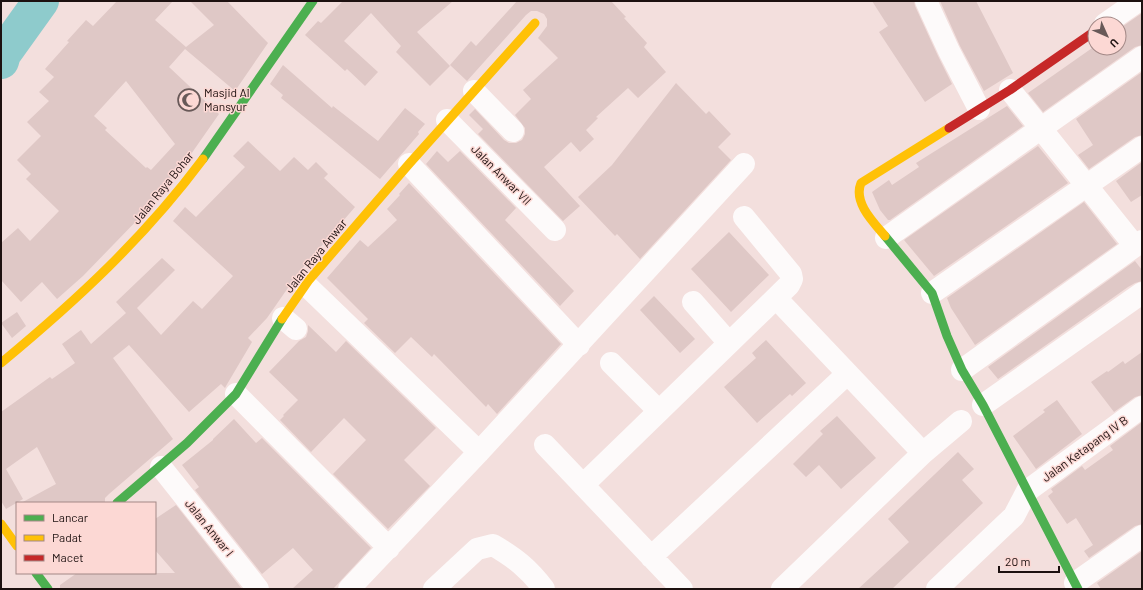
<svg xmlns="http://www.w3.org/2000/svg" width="1143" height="590" font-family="Barlow,sans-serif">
<rect width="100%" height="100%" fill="#f3dfdd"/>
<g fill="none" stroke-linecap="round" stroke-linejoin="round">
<path stroke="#8ecbcc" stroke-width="36" d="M 1,61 L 3,54 L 41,1"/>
</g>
<path fill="#dfc8c6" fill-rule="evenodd" d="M 117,1 L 173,1 L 155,20 L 186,47 L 214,25 L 190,1 L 227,1 L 268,43 L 235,91 L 185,49 L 169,67 L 219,114 L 182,167 L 144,213 L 83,276 L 57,299 L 42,282 L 21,302 L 1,280 L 1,243 L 18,228 L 30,241 L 59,211 L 26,179 L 31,174 L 17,160 L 41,136 L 27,122 L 49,101 L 39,92 L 54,77 L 45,69 L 69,42 L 67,41 L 86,20 L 93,26 ZM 126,81 L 175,144 L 151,170 L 147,167 L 146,168 L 105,130 L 107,128 L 94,116 Z
M 343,1 L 453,1 L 417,32 L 450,66 L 430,86 L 396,52 L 401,46 L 371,13 L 344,41 L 378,72 L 365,86 L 347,69 L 345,71 L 305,35 L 318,21 L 321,23 Z
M 517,1 L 611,1 L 626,17 L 624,18 L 647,43 L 644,47 L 666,72 L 638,98 L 628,88 L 596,117 L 598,118 L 586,130 L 594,139 L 580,152 L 571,142 L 544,167 L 580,206 L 563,221 L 478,134 L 483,129 L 469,115 L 475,109 L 504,140 L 509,143 L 516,143 L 522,140 L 525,134 L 525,128 L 515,115 L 531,99 L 523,90 L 558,58 L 538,38 L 547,26 L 547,19 L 544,14 L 537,11 L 531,11 L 526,15 L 467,81 L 450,65 L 471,41 L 476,46 Z
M 872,1 L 914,1 L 915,6 L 938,56 L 952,84 L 925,102 L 879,32 L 888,26 Z
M 940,1 L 976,1 L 1013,73 L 984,91 L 960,46 Z
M 1142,13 L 1142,45 L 1135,47 L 1043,112 L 1028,93 L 1095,46 L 1095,48 L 1119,48 L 1119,29 Z
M 283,65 L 332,108 L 333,106 L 378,141 L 405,108 L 425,124 L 418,132 L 419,134 L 380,179 L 281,98 L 283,95 L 270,84 Z
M 1142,72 L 1142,135 L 1135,137 L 1089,169 L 1078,155 L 1093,145 L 1076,119 Z
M 676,83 L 706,114 L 709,111 L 731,134 L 718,147 L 731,160 L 640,259 L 617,234 L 615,236 L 578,197 L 612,165 Z
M 1007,106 L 1023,126 L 890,220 L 888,220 L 880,210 L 872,192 L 889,180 L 892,185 L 919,167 L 916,163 Z
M 248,141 L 280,171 L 294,157 L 308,170 L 316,162 L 328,174 L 324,178 L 355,207 L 299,272 L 267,318 L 248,338 L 252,342 L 226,386 L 225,388 L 221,384 L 189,412 L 129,345 L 113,358 L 173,439 L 109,494 L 105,498 L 105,503 L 21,503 L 56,484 L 37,447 L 6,469 L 23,499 L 6,509 L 1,501 L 1,412 L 50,377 L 52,379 L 75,363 L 62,344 L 81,330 L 91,344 L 126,313 L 116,302 L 162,258 L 175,270 L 137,308 L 161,335 L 193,301 L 202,309 L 233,276 L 173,221 L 185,207 L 196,217 L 245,167 L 233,156 Z
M 1038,146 L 1068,183 L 934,276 L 904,240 Z
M 437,151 L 448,162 L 460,151 L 516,208 L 505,220 L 574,291 L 560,306 L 426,164 Z
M 1142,162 L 1142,195 L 1131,202 L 1116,181 Z
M 409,183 L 561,344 L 497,414 L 488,404 L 486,407 L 434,354 L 432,357 L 411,337 L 395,353 L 364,323 L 368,319 L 327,278 L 360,240 L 368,247 L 397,220 L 387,209 L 400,195 L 399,194 Z
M 1084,202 L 1117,244 L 975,345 L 951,308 L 947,298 Z
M 729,232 L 769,275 L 731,312 L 691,269 Z
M 1135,261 L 1142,270 L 1142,281 L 1135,283 L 1128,287 L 998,379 L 988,367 Z
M 654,296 L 695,339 L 680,353 L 640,310 Z
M 17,312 L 26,326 L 12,338 L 1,323 Z
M 308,325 L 336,352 L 346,341 L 436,428 L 404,460 L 430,486 L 388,529 L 333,474 L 366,440 L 344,418 L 311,452 L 280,420 L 284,416 L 283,415 L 298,400 L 269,372 L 299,341 L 306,337 L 308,331 Z
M 766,340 L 806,383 L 792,396 L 790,394 L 757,423 L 724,387 L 756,358 L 752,353 Z
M 1142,352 L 1142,395 L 1135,397 L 1114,412 L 1091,382 L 1107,371 L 1108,372 L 1123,361 L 1125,364 Z
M 1057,400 L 1082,434 L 1036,469 L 1013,436 L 1045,412 L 1043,410 Z
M 837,416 L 876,458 L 841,489 L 819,465 L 806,477 L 793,464 L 823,434 L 820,431 Z
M 234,419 L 256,443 L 262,438 L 371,548 L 333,589 L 292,589 L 313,570 L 293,548 L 262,574 L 195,490 L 199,487 L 182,465 L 213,440 L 213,439 Z
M 1142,422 L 1142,524 L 1135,526 L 1089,558 L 1084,551 L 1093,545 L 1076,518 L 1067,524 L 1048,496 L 1053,492 L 1051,489 L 1082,466 L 1085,470 L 1113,450 L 1110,446 Z
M 958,452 L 974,469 L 962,480 L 983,503 L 892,589 L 858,589 L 909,542 L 888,519 Z
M 176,505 L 242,589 L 60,589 L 60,585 L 77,573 L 175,573 L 155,550 L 155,519 Z
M 1142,551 L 1142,589 L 1101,589 L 1097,583 Z"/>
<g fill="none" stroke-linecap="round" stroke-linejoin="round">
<path stroke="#fdfafa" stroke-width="22" d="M 926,1 L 949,51 L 979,109
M 1105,24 L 1138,1
M 1010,90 L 1135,246
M 474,91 L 513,131
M 447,120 L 555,230
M 409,164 L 579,345
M 886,238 L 1142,57
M 306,285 L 479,452
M 932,293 L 1142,147
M 776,298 L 923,453
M 693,302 L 729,343
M 283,318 L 296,329
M 611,363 L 659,411
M 962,370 L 1142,241
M 236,394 L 389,548
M 983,405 L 1142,293
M 545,445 L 682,589
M 161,467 L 258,589
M 583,485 L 789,285 L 792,279 L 791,274 L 744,217
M 651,557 L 847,374
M 1075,583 L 1142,536
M 349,589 L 479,452 L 744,164
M 434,589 L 477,549 L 493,545 C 515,558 528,568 544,589
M 782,589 L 923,453 L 961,421
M 937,589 L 1014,516 L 1027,491 L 1142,407"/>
<path stroke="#4caf50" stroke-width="9" d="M 203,159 L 313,1
M 885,236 L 932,293 L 947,336 L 962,370 L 983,405 L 1078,589
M 117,503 L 187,443 L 236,394 L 282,319
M 36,573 L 48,589"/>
<path stroke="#ffc107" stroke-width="9" d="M 885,236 C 873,222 853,202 861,183 L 949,128
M 282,319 L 309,280 L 409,164 L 535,23
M 1,363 C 77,300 144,238 203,159
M 1,524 L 17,546"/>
<path stroke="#c62828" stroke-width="9" d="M 949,128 L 1010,90 L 1095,31"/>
</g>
<defs>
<g id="mosque-ring" transform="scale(1.15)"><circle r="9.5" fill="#fcd8d4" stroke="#685958" stroke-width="1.5"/><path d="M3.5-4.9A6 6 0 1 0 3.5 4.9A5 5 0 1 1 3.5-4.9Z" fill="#685958"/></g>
</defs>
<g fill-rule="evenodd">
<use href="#mosque-ring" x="189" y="100"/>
</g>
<g text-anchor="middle" stroke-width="3" stroke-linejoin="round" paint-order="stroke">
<g font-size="12" fill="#1d1110" stroke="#fcd8d4" text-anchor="start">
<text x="204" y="97">Masjid Al<tspan x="204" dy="14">Mansyur</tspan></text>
</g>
<g font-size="12" fill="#1d1110" stroke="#fcd8d4">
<text transform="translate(501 175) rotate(45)" y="4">Jalan Anwar VII</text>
<text transform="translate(163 188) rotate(-51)" y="4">Jalan Raya Bohar</text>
<text transform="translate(316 256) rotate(-51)" y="4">Jalan Raya Anwar</text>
<text transform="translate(1085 449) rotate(-36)" y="4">Jalan Ketapang IV B</text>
<text transform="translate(209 528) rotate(51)" y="4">Jalan Anwar I</text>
</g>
</g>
<rect width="1143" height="590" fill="none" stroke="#1d1110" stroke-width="4"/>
<rect x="16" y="502" width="140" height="72" fill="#fcd8d4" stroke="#a38886"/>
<rect x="24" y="515" width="20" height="6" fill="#4caf50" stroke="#a38886"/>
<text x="52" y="522" font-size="12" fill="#1d1110">Lancar</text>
<rect x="24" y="535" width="20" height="6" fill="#ffc107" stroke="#a38886"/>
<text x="52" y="542" font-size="12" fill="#1d1110">Padat</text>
<rect x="24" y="555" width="20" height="6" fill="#c62828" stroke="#a38886"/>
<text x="52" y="562" font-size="12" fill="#1d1110">Macet</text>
<g transform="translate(1107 36) rotate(135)"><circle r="19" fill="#fcd8d4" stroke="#a38886"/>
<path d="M0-3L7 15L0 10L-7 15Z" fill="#685958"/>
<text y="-6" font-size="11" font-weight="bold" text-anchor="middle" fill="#1d1110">U</text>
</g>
<path d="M999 566v6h60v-6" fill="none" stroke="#1d1110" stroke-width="2"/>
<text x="1005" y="566" font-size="12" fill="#1d1110" stroke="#fcd8d4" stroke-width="3" paint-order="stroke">20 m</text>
</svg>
